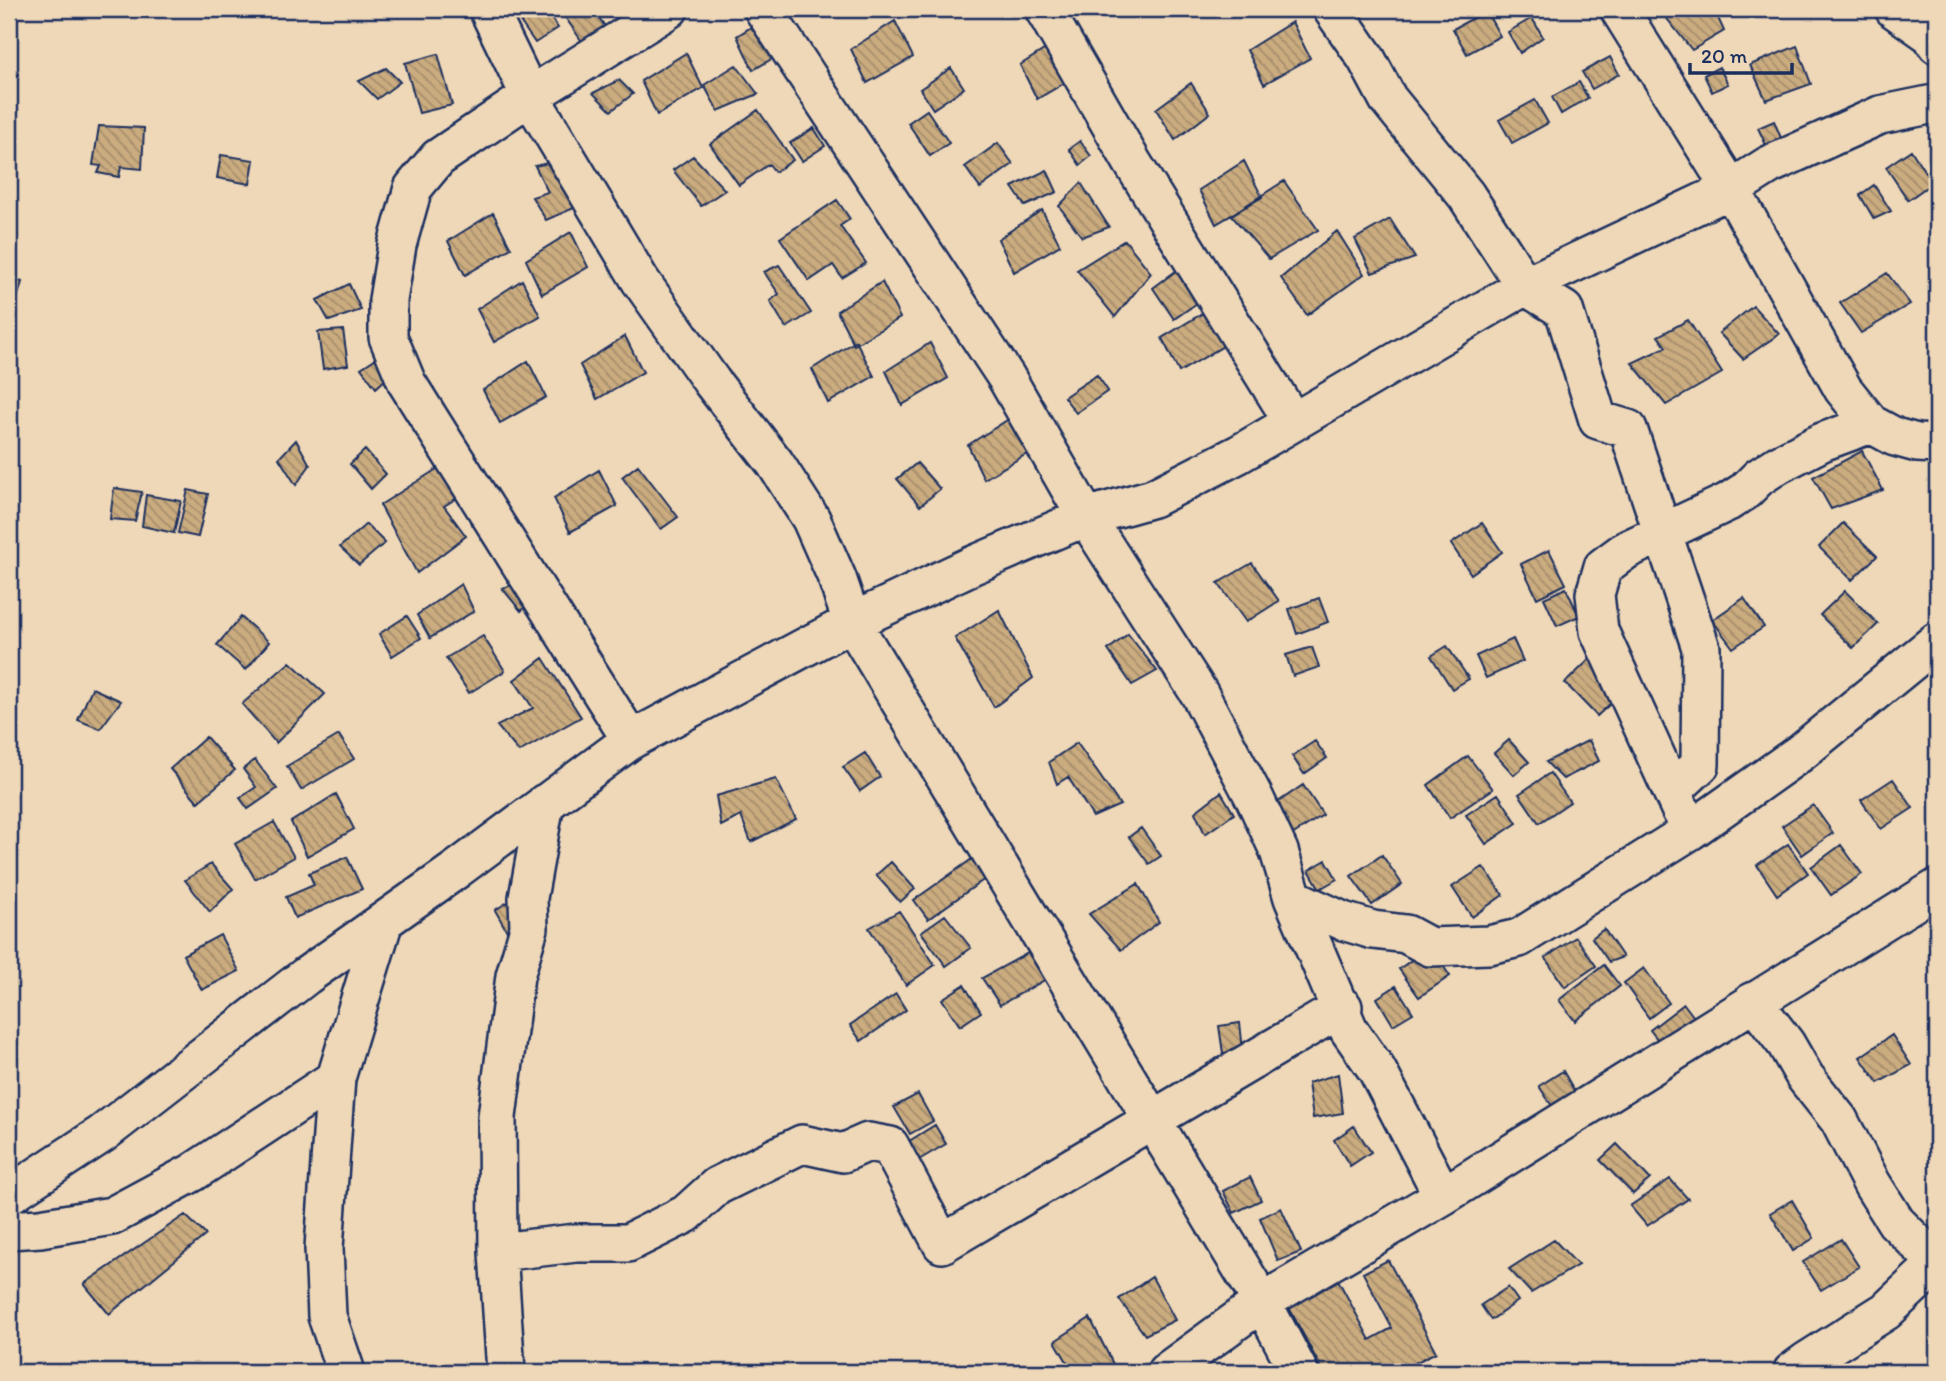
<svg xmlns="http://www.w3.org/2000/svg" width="1946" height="1381" font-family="Itim,sans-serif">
<defs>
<pattern id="building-back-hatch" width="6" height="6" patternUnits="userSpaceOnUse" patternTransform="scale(1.75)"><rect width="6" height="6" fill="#cbac7f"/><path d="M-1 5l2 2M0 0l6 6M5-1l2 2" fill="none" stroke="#a48c6b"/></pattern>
</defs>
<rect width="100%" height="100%" fill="#efd8b8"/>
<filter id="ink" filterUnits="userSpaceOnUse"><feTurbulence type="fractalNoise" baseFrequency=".0143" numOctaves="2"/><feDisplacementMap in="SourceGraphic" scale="14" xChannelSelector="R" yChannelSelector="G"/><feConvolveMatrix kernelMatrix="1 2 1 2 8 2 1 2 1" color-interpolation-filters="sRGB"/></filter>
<g filter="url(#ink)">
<path fill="url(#building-back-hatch)" stroke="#1b2f5e" stroke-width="2" d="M 523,9 L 545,9 L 558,28 L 535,43 L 515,14 Z
M 571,9 L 593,9 L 606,28 L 583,43 L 563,14 Z
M 780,9 L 799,43 L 753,70 L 737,36 Z
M 1678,9 L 1714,9 L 1724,31 L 1692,50 L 1664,15 Z
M 1486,11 L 1500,36 L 1467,54 L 1453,29 Z
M 1532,18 L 1543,37 L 1520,53 L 1508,32 Z
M 895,21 L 913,57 L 867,83 L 851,49 Z
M 1292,22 L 1310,58 L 1264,84 L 1247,50 Z
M 1065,37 L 1083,72 L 1037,99 L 1020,65 Z
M 1797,46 L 1811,84 L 1766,100 L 1750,65 Z
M 686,53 L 703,88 L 657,115 L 641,81 Z
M 438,54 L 452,105 L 419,113 L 405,63 Z
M 1610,57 L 1619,74 L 1592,89 L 1582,72 Z
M 736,65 L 758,94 L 718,111 L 704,85 Z
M 1719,67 L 1728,84 L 1712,92 L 1704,75 Z
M 386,68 L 400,82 L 377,99 L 359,81 Z
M 951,68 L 964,88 L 933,109 L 920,89 Z
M 619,80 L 633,94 L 611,111 L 593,93 Z
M 1579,82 L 1588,98 L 1561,114 L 1552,97 Z
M 1191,83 L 1210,113 L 1175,140 L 1156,109 Z
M 1535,100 L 1548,123 L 1512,143 L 1499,120 Z
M 758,110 L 793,160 L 775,172 L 769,164 L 739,185 L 710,144 Z
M 927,110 L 949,143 L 930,156 L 908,123 Z
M 1774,121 L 1781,138 L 1766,145 L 1758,128 Z
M 99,126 L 144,128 L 142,169 L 121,167 L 119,177 L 98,173 L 101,166 L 93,165 Z
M 814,128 L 825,146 L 802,161 L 790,143 Z
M 1080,141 L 1091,156 L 1080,165 L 1069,149 Z
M 998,143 L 1013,164 L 980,188 L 965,167 Z
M 1911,150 L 1932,183 L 1908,200 L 1886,167 Z
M 221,155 L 254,160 L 250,184 L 217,178 Z
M 693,156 L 725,190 L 701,206 L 673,170 Z
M 1244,161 L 1262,197 L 1216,224 L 1199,190 Z
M 552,162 L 574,208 L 546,220 L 532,197 L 548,192 L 535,166 Z
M 1047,170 L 1057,192 L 1025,206 L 1012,187 Z
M 1284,181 L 1318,230 L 1269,259 L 1231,215 Z
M 1081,183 L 1109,227 L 1082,237 L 1059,206 Z
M 1874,185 L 1891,211 L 1874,219 L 1860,195 Z
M 837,200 L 850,219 L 840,226 L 866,263 L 842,278 L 833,265 L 809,281 L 780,238 Z
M 1042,210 L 1060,245 L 1014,272 L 998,239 Z
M 493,213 L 511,248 L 465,275 L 448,241 Z
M 1390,219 L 1415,258 L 1372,273 L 1355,239 Z
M 1337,231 L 1364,274 L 1307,315 L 1281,278 Z
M 571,232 L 588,267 L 542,294 L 526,260 Z
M 1125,240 L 1151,273 L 1115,317 L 1077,270 Z
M 779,265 L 811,313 L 786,328 L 770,301 L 779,294 L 764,272 Z
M 1180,268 L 1203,299 L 1174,319 L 1153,288 Z
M 1887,273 L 1910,304 L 1861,333 L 1840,303 Z
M 9,278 L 22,282 L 9,327 Z
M 522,280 L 540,316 L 494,342 L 477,309 Z
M 882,282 L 900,318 L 854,345 L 837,311 Z
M 349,284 L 361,310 L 329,321 L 317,300 Z
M 1753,306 L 1779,334 L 1743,359 L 1719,333 Z
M 1208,310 L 1225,345 L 1179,372 L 1162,338 Z
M 1688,320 L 1722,373 L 1666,405 L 1632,363 L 1666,347 L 1658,336 Z
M 343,330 L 348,365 L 323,369 L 318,332 Z
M 625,336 L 643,372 L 597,399 L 580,365 Z
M 856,341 L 874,376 L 828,403 L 812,369 Z
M 930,343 L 948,378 L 902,405 L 886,371 Z
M 384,353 L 400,366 L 376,388 L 361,368 Z
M 528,361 L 546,397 L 500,423 L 483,390 Z
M 1097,375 L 1108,391 L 1076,413 L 1064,397 Z
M 1012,417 L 1030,452 L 984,479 L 968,445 Z
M 296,440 L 310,465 L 296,485 L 279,458 Z
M 365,450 L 386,474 L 371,489 L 350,464 Z
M 467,450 L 487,480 L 444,506 L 466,536 L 417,573 L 380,505 Z
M 1862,451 L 1883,490 L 1831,509 L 1813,477 Z
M 917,463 L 940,489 L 920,506 L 897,479 Z
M 638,465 L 678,517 L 661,529 L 622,477 Z
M 599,470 L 617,506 L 570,532 L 554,498 Z
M 114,488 L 142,492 L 135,521 L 110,519 Z
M 188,490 L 208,494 L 198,537 L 178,533 Z
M 146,495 L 181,501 L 174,533 L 142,526 Z
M 1482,523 L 1502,552 L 1471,574 L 1451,544 Z
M 1843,523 L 1877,556 L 1852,580 L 1819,547 Z
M 366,524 L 385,543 L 359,565 L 340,547 Z
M 1549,550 L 1566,584 L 1537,598 L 1521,564 Z
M 1252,563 L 1279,601 L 1246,622 L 1218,583 Z
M 520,583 L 534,600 L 521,611 L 502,588 Z
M 461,584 L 474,611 L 430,638 L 417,615 Z
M 1566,588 L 1579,616 L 1557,626 L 1544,598 Z
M 1845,591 L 1878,624 L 1853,648 L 1820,615 Z
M 1319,598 L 1328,622 L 1297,634 L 1289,609 Z
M 1744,598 L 1764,627 L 1733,648 L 1712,620 Z
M 999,610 L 1033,678 L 994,707 L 955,638 Z
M 407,616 L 421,638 L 392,656 L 379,634 Z
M 241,617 L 269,642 L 246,670 L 217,645 Z
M 1128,634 L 1157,671 L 1132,685 L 1108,650 Z
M 483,636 L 505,671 L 469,693 L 446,658 Z
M 1513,639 L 1523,661 L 1486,678 L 1476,656 Z
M 1447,646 L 1469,679 L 1452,689 L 1431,656 Z
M 1312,647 L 1319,667 L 1293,676 L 1286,655 Z
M 543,658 L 581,717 L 519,752 L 497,726 L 533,708 L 514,680 Z
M 1590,659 L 1623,692 L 1597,716 L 1565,683 Z
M 290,662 L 325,694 L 276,743 L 242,704 Z
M 92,688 L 121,701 L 100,729 L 78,720 Z
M 339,735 L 354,759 L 301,790 L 287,766 Z
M 206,737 L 235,770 L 198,802 L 170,769 Z
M 1509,740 L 1529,762 L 1514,775 L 1494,753 Z
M 1589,740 L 1599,761 L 1563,779 L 1546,762 Z
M 1315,741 L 1327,758 L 1304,774 L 1292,756 Z
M 1077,743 L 1120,805 L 1093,817 L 1068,777 L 1057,784 L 1049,762 Z
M 865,753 L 880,777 L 860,791 L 843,767 Z
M 1468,756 L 1493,789 L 1450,818 L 1428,785 Z
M 255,760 L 277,789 L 248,809 L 240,798 L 256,787 L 243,769 Z
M 1550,773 L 1570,802 L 1539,823 L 1519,794 Z
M 776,779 L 796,819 L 751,842 L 741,816 L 721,826 L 716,796 Z
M 1893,779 L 1913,808 L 1881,829 L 1861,800 Z
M 1303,785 L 1323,815 L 1292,835 L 1271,807 Z
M 1221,792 L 1234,814 L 1205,834 L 1195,812 Z
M 336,794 L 354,829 L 307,856 L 291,822 Z
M 1498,794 L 1517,823 L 1486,844 L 1466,815 Z
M 1813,805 L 1833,833 L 1802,855 L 1782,826 Z
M 274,822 L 294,857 L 255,879 L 235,844 Z
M 1141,828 L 1161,856 L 1149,864 L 1129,837 Z
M 1788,844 L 1808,873 L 1777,895 L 1757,865 Z
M 1841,845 L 1862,874 L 1831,895 L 1811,867 Z
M 1382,855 L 1402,884 L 1372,905 L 1351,876 Z
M 347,857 L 362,889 L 295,918 L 286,897 L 314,885 L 309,873 Z
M 975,857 L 989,876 L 928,919 L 914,900 Z
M 1326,860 L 1337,879 L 1320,889 L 1309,870 Z
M 891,862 L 915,889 L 900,902 L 876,875 Z
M 211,864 L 233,889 L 210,912 L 185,880 Z
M 1483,867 L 1503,895 L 1472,917 L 1452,887 Z
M 1138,884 L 1159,922 L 1121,950 L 1089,914 Z
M 513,899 L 527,922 L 508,933 L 495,910 Z
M 899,911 L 935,965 L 906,985 L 869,928 Z
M 945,915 L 971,948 L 946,966 L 921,932 Z
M 1604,929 L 1623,957 L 1609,962 L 1592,938 Z
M 220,935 L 239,971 L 202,990 L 183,955 Z
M 1576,937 L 1596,966 L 1565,987 L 1545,958 Z
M 1039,947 L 1057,973 L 1000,1005 L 982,978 Z
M 1430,947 L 1450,976 L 1419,997 L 1399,969 Z
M 1604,965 L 1620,986 L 1575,1021 L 1559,1000 Z
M 1644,968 L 1669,1003 L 1649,1018 L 1624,983 Z
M 964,985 L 981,1012 L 960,1026 L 942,999 Z
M 1396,986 L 1413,1013 L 1393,1025 L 1377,998 Z
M 896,994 L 906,1010 L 861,1041 L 850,1025 Z
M 1684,1004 L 1699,1024 L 1665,1049 L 1650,1030 Z
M 1240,1023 L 1243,1050 L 1223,1053 L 1219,1026 Z
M 1892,1035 L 1911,1065 L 1878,1083 L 1860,1057 Z
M 1563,1071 L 1575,1092 L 1552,1106 L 1539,1086 Z
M 1338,1074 L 1343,1113 L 1313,1118 L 1308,1083 Z
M 918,1094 L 933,1121 L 910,1134 L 894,1107 Z
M 935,1125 L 946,1144 L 917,1161 L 906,1143 Z
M 1354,1126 L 1371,1152 L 1350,1166 L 1334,1140 Z
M 1617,1144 L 1650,1179 L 1633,1194 L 1600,1160 Z
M 1250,1177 L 1261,1200 L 1234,1213 L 1223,1191 Z
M 1670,1179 L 1688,1199 L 1647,1226 L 1630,1206 Z
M 1792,1200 L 1814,1238 L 1793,1251 L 1770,1213 Z
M 1281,1208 L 1301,1252 L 1278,1261 L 1260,1218 Z
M 185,1215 L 206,1235 L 109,1314 L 84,1284 Z
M 1841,1239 L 1859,1267 L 1821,1290 L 1803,1262 Z
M 1554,1240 L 1578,1265 L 1531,1293 L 1509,1269 Z
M 1388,1260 L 1436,1352 L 1398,1372 L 1323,1372 L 1285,1300 L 1335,1274 L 1370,1340 L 1392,1328 L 1363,1273 Z
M 1152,1277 L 1175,1320 L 1145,1335 L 1119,1299 Z
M 1508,1287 L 1518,1301 L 1491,1320 L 1481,1305 Z
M 1090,1318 L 1114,1366 L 1102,1372 L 1073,1372 L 1055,1341 Z"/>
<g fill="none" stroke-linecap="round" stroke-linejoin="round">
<g stroke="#1b2f5e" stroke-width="42">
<path id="street" d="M 488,9 L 530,96 L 640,280 L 712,382 L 775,463 L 811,519 L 837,578 L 852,622 L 1262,1302 L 1299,1372
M 763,9 L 1006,377 L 1086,517 L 1199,693 L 1255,799 L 1279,851 L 1293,898 L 1349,1030 L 1377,1070 L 1443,1196
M 1044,9 L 1132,162 L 1293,422
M 1332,9 L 1366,58 L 1388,99 L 1466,195 L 1525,286 L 1564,310 L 1598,420 L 1628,429 L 1701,648 L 1700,765 L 1672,791
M 1619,9 L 1731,189 L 1843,389 L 1871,424 L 1895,437 L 1917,443 L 1937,444
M 1894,9 L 1931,35 L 1937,45
M 631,740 L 407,383 L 388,337 L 388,300 L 397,245 L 413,188 L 438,158 L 530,96 L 669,9
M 1681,811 L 1599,631 L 1595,594 L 1603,567 L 1626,550 L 1728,502 L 1745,491 L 1759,477 L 1779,464 L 1822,442 L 1871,424
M 1293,898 L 1343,921 L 1373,930 L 1406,934 L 1430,947 L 1489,945 L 1519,938 L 1690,831 L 1800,753 L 1937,641
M 1753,1001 L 1786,1044 L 1805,1077 L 1839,1120 L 1872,1184 L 1896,1222 L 1937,1263
M 9,1195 L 102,1134 L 306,976 L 456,870 L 631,740 L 852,622 L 971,566 L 1086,517 L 1153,498 L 1239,454 L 1525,286 L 1731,189 L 1769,165 L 1880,115 L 1934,104 L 1937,105
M 9,1230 L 40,1228 L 112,1216 L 192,1173 L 336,1078
M 498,1252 L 497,1117 L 515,976 L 529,928 L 528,898 L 545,803
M 346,1372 L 327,1316 L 324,1248 L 336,1078 L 384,921
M 506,1372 L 498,1252 L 576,1243 L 628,1243 L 686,1214 L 717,1186 L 802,1144 L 843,1153 L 868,1142 L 890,1146 L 942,1244 L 1343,1007
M 1166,1372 L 1262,1302 L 1443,1196 L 1937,888
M 1792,1372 L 1807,1361 L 1886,1311 L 1937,1263"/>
</g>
<use href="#street" stroke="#efd8b8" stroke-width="37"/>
</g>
</g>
<rect width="1946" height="1381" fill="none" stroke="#efd8b8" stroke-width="35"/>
<rect x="18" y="18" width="1911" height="1346" fill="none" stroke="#1b2f5e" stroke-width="2.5" filter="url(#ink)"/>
<path d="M1690 63v10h102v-10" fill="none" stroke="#1b2f5e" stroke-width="3.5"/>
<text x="1701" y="63" font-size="21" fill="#1b2f5e" stroke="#efd8b8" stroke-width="5" paint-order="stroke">20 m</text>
</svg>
